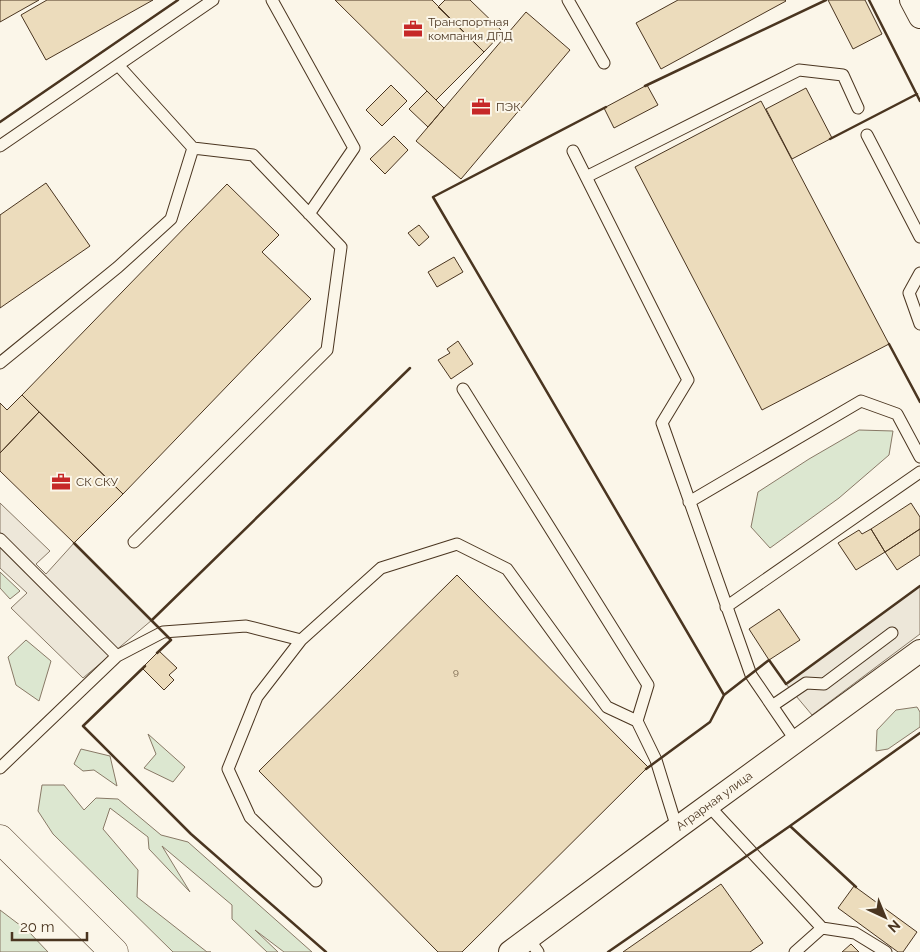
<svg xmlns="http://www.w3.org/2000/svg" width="920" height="952" font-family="Raleway,sans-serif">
<rect width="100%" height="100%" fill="#fbf6e9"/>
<path fill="#dce7d0" stroke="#887966" d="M 859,430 L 893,431 L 889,455 L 839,498 L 770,548 L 751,527 L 758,492 L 809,459 Z
M 0,572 L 20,591 L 10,599 L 0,588 Z
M 26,640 L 51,661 L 39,701 L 16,685 L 8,657 Z
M 917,707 L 920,712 L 920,727 L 888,749 L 876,751 L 877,730 L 896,710 Z
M 148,734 L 185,767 L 173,782 L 144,768 L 156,754 Z
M 81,749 L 110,756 L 117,786 L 94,770 L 83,771 L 74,764 Z
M 42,785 L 64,785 L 84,810 L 96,798 L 118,799 L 161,835 L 188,842 L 312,952 L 284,952 L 255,930 L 278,952 L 267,952 L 232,919 L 232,905 L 162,846 L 190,892 L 149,849 L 148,837 L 110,808 L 103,829 L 138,870 L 137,897 L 207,952 L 211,952 L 173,952 L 53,834 L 38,811 Z
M 0,910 L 29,932 L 48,952 L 0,952 Z"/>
<path fill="#ede7d9" stroke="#887966" d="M 0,503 L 50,551 L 36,564 L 46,574 L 74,543 L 152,620 L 83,678 L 11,608 L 27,593 L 0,568 Z
M 920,586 L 920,634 L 812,715 L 786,684 Z"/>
<path fill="#ecdcbc" stroke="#4a3520" d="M 0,0 L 39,0 L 0,22 Z
M 47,0 L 153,0 L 46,60 L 21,15 Z
M 335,0 L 432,0 L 484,52 L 436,100 Z
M 445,0 L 470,0 L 503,32 L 484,52 L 438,7 Z
M 678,0 L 785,0 L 786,1 L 661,69 L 636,23 Z
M 828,0 L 865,0 L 882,34 L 853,49 Z
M 526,12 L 570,50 L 461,179 L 416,141 Z
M 391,85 L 407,101 L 382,126 L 366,110 Z
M 647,85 L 658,105 L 614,128 L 604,108 Z
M 806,88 L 832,138 L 792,159 L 766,109 Z
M 427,91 L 444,108 L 428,127 L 409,109 Z
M 761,101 L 889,344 L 762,410 L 635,167 Z
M 394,136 L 408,150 L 385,174 L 370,159 Z
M 46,183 L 90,246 L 0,308 L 0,215 Z
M 227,184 L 279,235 L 262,252 L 311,299 L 123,494 L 22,395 Z
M 419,225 L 429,237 L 419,246 L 408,233 Z
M 454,257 L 463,272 L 437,287 L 428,272 Z
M 458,341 L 473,364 L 451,379 L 438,360 L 450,353 L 447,349 Z
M 22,395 L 39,412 L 0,453 L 0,403 L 7,410 Z
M 39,412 L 123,494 L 74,543 L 0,471 L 0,453 Z
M 911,503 L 920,517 L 920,529 L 885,552 L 871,529 Z
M 871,529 L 885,552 L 856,570 L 838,543 L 859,530 L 862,534 Z
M 920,529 L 920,555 L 897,570 L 885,552 Z
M 457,575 L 648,767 L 462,952 L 438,952 L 259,771 Z
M 779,609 L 800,640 L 769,660 L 749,629 Z
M 159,651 L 177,668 L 169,675 L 174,680 L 164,690 L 142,668 Z
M 721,884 L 763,943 L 750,952 L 623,952 Z
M 854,886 L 917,932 L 903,952 L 898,952 L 838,908 Z
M 851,944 L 859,952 L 842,952 Z"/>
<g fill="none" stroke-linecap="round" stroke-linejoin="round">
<g stroke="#4a3520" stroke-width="13">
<path id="service" d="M 272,0 L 354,148 L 309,214
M 568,0 L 604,63
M 867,135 L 920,237
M 0,146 L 213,0
M 573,151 L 688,380 L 662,423 L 751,675 L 796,741
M 586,177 L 799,70 L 843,75 L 858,108
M 920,273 L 909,293 L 920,324
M 0,363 L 118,267 L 171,219 L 193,148 L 118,65
M 463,389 L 648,685 L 637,721
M 689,502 L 861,401 L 897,414 L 920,457
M 0,539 L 117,656
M 134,542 L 327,350 L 341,247 L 253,155 L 193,148
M 726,607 L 920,472
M 772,706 L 806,683 L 824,684 L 892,633
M 0,768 L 117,656 L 163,632 L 246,626 L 301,640
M 708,805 L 822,928 L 855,933 L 886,952
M 316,881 L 250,817 L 228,769 L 257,697 L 301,640 L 381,568 L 457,544 L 507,569 L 607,707 L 637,721 L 656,760 L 677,828
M 528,938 L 538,952
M 795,952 L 822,928"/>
</g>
<g stroke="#4a3520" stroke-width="24">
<g id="minor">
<path d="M 911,0 L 920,17"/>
<path id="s1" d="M 510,952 L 677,828 L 920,651"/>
</g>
</g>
<g stroke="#4a3520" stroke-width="29">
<path id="secondary" d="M 0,839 L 114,952"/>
</g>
<use href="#service" stroke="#fbf6e9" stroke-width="11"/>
<use href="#minor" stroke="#fbf6e9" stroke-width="22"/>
<use href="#secondary" stroke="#fbf6e9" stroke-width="28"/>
<path stroke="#4a3520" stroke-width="2.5" d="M 869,0 L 920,101
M 645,86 L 826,0
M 606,107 L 433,197 L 724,695
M 0,122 L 178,0
M 830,139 L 917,94
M 889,344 L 920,402
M 74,543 L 171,640 L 157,653
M 152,620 L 410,368
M 145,666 L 83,726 L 191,834 L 326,952
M 646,769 L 710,722 L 724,695 L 769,660 L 786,684 L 920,586
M 790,826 L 856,887
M 608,952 L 790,826 L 920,733"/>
</g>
<defs>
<g id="office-bare" transform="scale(1.5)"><path d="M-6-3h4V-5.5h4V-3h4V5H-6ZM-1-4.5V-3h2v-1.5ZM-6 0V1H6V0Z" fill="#c62828" stroke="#fbf6e9" stroke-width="2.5" paint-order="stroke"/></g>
</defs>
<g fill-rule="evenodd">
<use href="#office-bare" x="413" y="29"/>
<use href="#office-bare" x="481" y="107"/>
<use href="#office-bare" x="61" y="482"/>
</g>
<g text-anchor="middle" stroke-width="4" stroke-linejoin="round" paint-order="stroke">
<g font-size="10" fill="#725f47">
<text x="456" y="675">9</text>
</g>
<g font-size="12" fill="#4a3520" stroke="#fbf6e9" text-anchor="start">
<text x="428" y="26">Транспортная<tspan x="428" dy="14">компания ДПД</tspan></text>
<text x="496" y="111">ПЭК</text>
<text x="76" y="486">СК СКУ</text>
</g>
<g font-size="12" fill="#4a3520" stroke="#fbf6e9">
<text dy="4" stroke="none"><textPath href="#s1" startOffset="254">Аграрная улица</textPath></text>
</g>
</g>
<g transform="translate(885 917) rotate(136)" stroke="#fbf6e9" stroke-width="4" paint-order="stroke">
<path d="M0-4L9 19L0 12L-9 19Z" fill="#4a3520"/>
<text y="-8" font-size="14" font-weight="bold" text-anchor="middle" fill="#4a3520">N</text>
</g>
<path d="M12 932v8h75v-8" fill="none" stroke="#4a3520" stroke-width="2.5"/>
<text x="20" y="932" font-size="15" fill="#4a3520" stroke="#fbf6e9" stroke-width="4" paint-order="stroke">20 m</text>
</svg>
